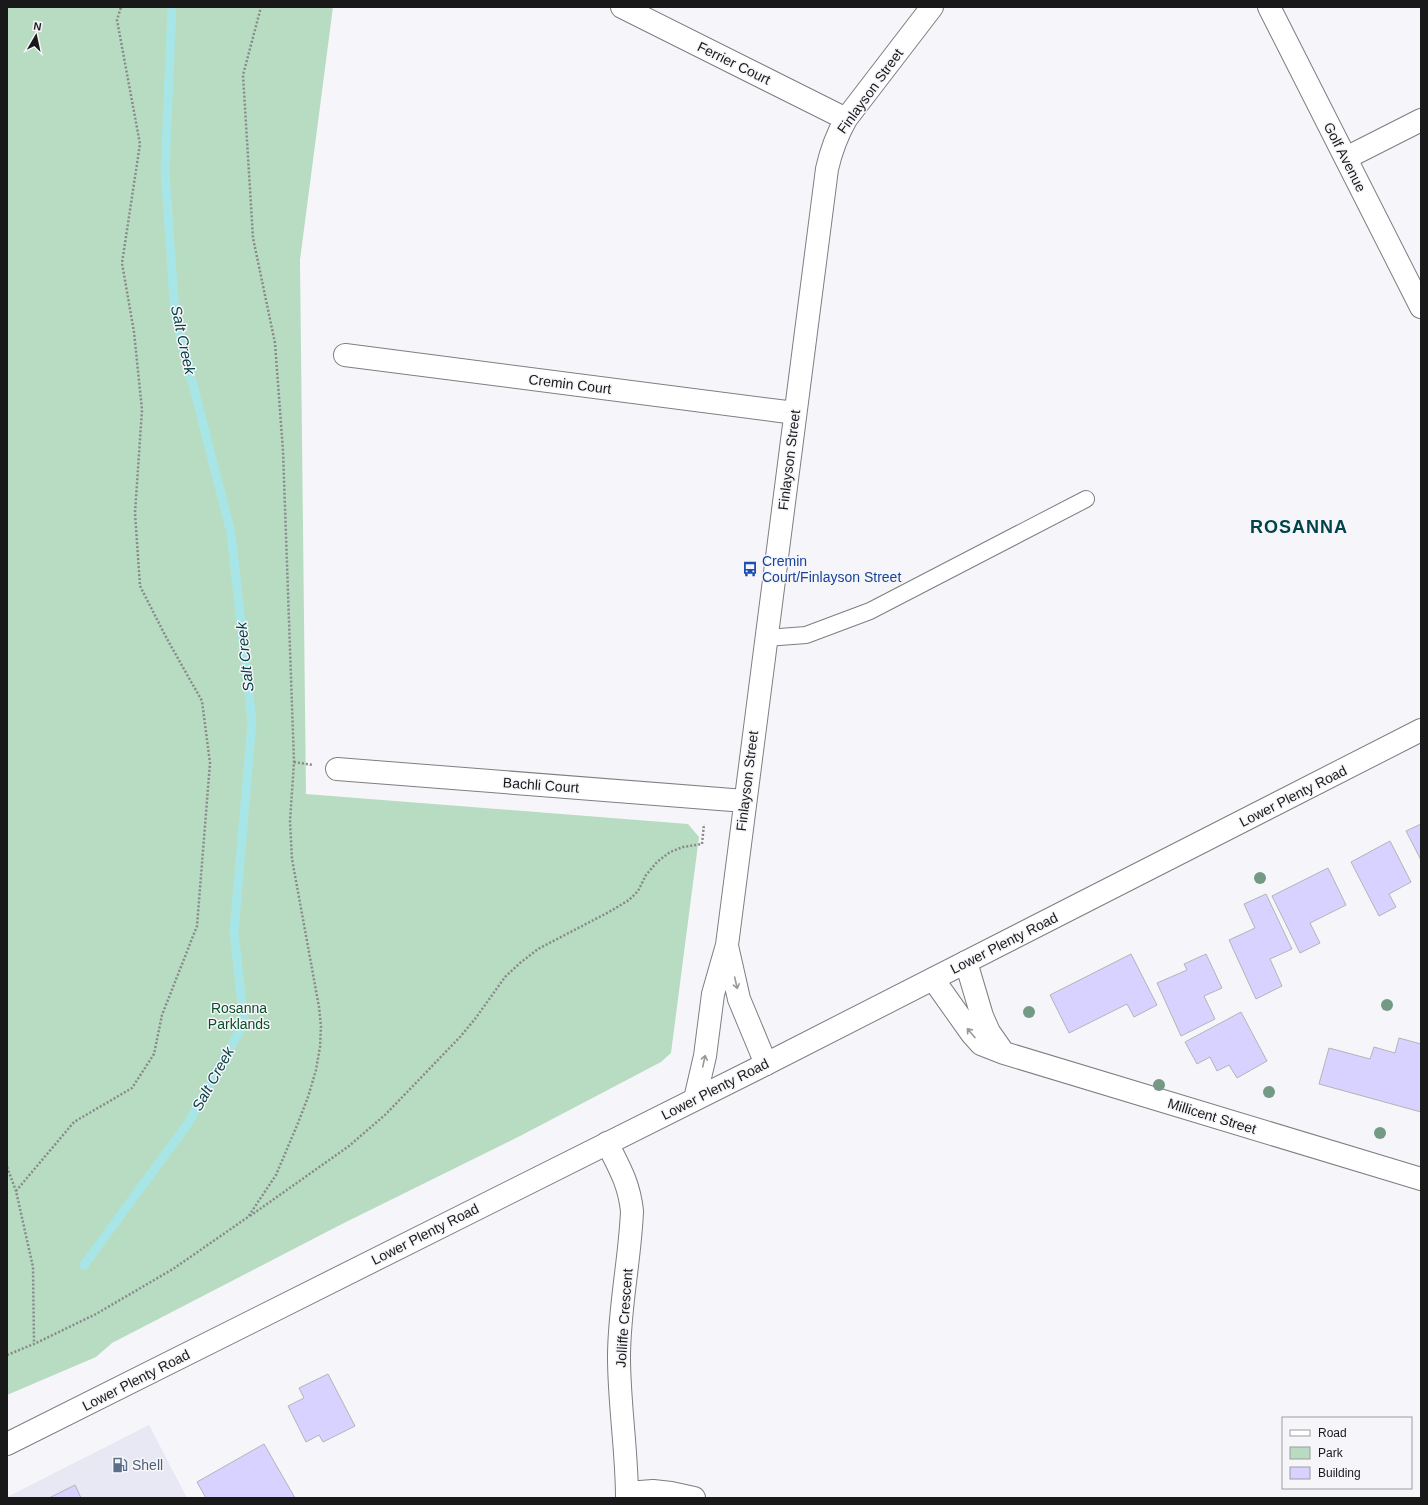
<svg xmlns="http://www.w3.org/2000/svg" width="1428" height="1505" font-family="Arial,sans-serif">
<rect width="100%" height="100%" fill="#f6f6fa"/>
<path fill="#e7e8f3" d="M 149,1425 L 187,1498 L 7,1498 L 7,1497 Z"/>
<path fill="#b8dcc1" d="M 7,7 L 333,7 L 300,260 L 306,794 L 688,824 L 699,837 L 671,1053 L 661,1062 L 522,1135 L 342,1224 L 112,1343 L 96,1357 L 7,1395 Z"/>
<g fill="none" stroke-linecap="round" stroke-linejoin="round">
<path stroke="#a8e5e7" stroke-width="9" d="M 84,1265 L 189,1122 L 244,1023 L 234,932 L 252,722 L 231,533 L 175,314 L 165,172 L 172,7"/>
</g>
<path fill="#d7d2ff" stroke="#b4b3b7" d="M 1421,824 L 1421,860 L 1406,831 Z
M 1390,841 L 1411,882 L 1389,894 L 1396,907 L 1379,916 L 1351,862 Z
M 1328,868 L 1346,905 L 1310,923 L 1320,943 L 1300,953 L 1272,896 Z
M 1266,894 L 1292,949 L 1270,959 L 1282,986 L 1256,999 L 1229,940 L 1255,928 L 1244,904 Z
M 1131,954 L 1157,1005 L 1134,1017 L 1127,1004 L 1069,1033 L 1050,995 Z
M 1206,954 L 1222,988 L 1204,996 L 1215,1019 L 1181,1036 L 1157,983 L 1187,970 L 1184,964 Z
M 1241,1012 L 1267,1061 L 1237,1078 L 1229,1065 L 1217,1071 L 1210,1057 L 1197,1064 L 1185,1042 Z
M 1399,1038 L 1421,1044 L 1421,1112 L 1319,1084 L 1329,1048 L 1370,1059 L 1374,1047 L 1395,1053 Z
M 328,1374 L 355,1426 L 323,1442 L 319,1435 L 306,1442 L 288,1406 L 304,1398 L 299,1388 Z
M 264,1444 L 295,1498 L 206,1498 L 197,1482 Z
M 75,1485 L 81,1498 L 49,1498 Z"/>
<g fill="none" stroke-linecap="round" stroke-linejoin="round">
<g stroke="#7e7e81" stroke-width="18">
<path id="lane" d="M 766,638 L 806,635 L 870,611 L 1086,499"/>
</g>
<g stroke="#7e7e81" stroke-width="24">
<path id="street" d="M 622,7 L 846,119
M 1269,7 L 1421,307
M 1346,158 L 1421,120
M 345,355 L 795,413
M 337,769 L 745,801
M 727,946 L 739,999 L 766,1064
M 966,962 L 982,1016 L 989,1032 L 1003,1052
M 933,979 L 972,1034 L 981,1044 L 1004,1053 L 1421,1179
M 695,1099 L 705,1056 L 713,994 L 727,945 L 827,169 C 831,151 837,135 846,119 L 932,7
M 607,1143 C 619,1167 629,1183 632,1211 C 630,1260 619,1308 619,1357 C 619,1404 627,1451 627,1498
M 627,1493 L 653,1491 L 671,1493 L 694,1498"/>
</g>
<g stroke="#7e7e81" stroke-width="24">
<path id="secondary" d="M 7,1444 L 766,1064 L 1421,730"/>
</g>
<path stroke="#89898c" stroke-width="2.5" stroke-dasharray="2 2" stroke-linecap="butt" d="M 294,762 L 313,765
M 7,1167 L 16,1191 L 33,1267 L 34,1343
M 16,1191 L 74,1122 L 132,1088 L 154,1054 L 162,1015 L 197,926 L 210,763 L 202,701 L 167,639 L 140,586 L 135,513 L 142,410 L 134,332 L 122,263 L 140,144 L 117,20 L 121,7
M 250,1216 L 349,1146 L 386,1114 L 460,1037 L 475,1019 L 505,977 L 520,963 L 538,949 L 609,912 L 629,900 L 638,891 L 646,875 L 657,862 L 670,852 L 683,847 L 702,844 L 704,824
M 7,1355 L 34,1344 L 96,1314 L 173,1269 L 248,1217 L 276,1175 L 298,1123 L 308,1097 L 316,1070 L 320,1047 L 321,1026 L 319,1007 L 292,859 L 290,821 L 294,762 L 283,451 L 275,343 L 253,238 L 243,75 L 261,7"/>
<use href="#lane" stroke="#fff" stroke-width="16"/>
<use href="#street" stroke="#fff" stroke-width="22"/>
<use href="#secondary" stroke="#fff" stroke-width="22"/>
</g>
<g fill="#749a86">
<circle cx="1260" cy="878" r="6"/>
<circle cx="1387" cy="1005" r="6"/>
<circle cx="1029" cy="1012" r="6"/>
<circle cx="1159" cy="1085" r="6"/>
<circle cx="1269" cy="1092" r="6"/>
<circle cx="1380" cy="1133" r="6"/>
</g>
<defs><path id="oneway-shaft" d="M-6 0H5M1.5-3L5.5 0L1.5 3" fill="none" stroke-width="1.6" stroke-linecap="round" stroke-linejoin="round"/></defs>
<g stroke="#989898">
<use href="#oneway-shaft" transform="translate(736 983) rotate(77)"/>
<use href="#oneway-shaft" transform="translate(971 1033) rotate(-131)"/>
<use href="#oneway-shaft" transform="translate(704 1061) rotate(-78)"/>
</g>
<defs>
<g id="bus-bare" transform="scale(1.2)"><path d="M-5-6H5V4H4V6H2V4H-2V6H-4V4H-5ZM-3.5-4V0h7V-4ZM-3.5 1.2v1.5H-2V1.2ZM2 1.2v1.5H3.5V1.2Z" fill="#1a4fb4" stroke="#f6f6fa" stroke-width="2.5" paint-order="stroke"/></g>
<g id="fuel-bare" transform="scale(1.2)"><path d="M-5.5-6h7V0h2V4h1.3V-2.5L3-4.5l.8-.8L6-3V5H2.5V1h-1V6h-7ZM-4.2-4.7v3.2H.2V-4.7Z" fill="#5c6f8a" stroke="#f6f6fa" stroke-width="2.5" paint-order="stroke"/></g>
</defs>
<g fill-rule="evenodd">
<use href="#bus-bare" x="750" y="569"/>
<use href="#fuel-bare" x="120" y="1465"/>
</g>
<g text-anchor="middle" stroke-width="3" stroke-linejoin="round" paint-order="stroke">
<g font-size="14" fill="#19191a" stroke="#f6f6fa">
<text transform="translate(734 63) rotate(26)" y="5">Ferrier Court</text>
<text transform="translate(870 91) rotate(-54)" y="5">Finlayson Street</text>
<text transform="translate(1345 157) rotate(63)" y="5">Golf Avenue</text>
<text transform="translate(570 384) rotate(7)" y="5">Cremin Court</text>
<text transform="translate(789 460) rotate(-83)" y="5">Finlayson Street</text>
<text transform="translate(747 781) rotate(-83)" y="5">Finlayson Street</text>
<text transform="translate(541 785) rotate(4)" y="5">Bachli Court</text>
<text transform="translate(1293 796) rotate(-27)" y="5">Lower Plenty Road</text>
<text transform="translate(1004 943) rotate(-27)" y="5">Lower Plenty Road</text>
<text transform="translate(715 1089) rotate(-27)" y="5">Lower Plenty Road</text>
<text transform="translate(1212 1116) rotate(17)" y="5">Millicent Street</text>
<text transform="translate(425 1234) rotate(-27)" y="5">Lower Plenty Road</text>
<text transform="translate(624 1318) rotate(-86)" y="5">Jolliffe Crescent</text>
<text transform="translate(136 1380) rotate(-27)" y="5">Lower Plenty Road</text>
</g>
<g font-size="14" fill="#164399" stroke="#f6f6fa" text-anchor="start">
<text x="762" y="566">Cremin<tspan x="762" dy="16">Court/Finlayson Street</tspan></text>
</g>
<g font-size="14" fill="#094e27" stroke="#f6f6fa">
<text x="239" y="1013">Rosanna<tspan x="239" dy="16">Parklands</tspan></text>
</g>
<g font-size="14" fill="#4e5e75" stroke="#f6f6fa" text-anchor="start">
<text x="132" y="1470">Shell</text>
</g>
<g font-size="15" font-style="italic" fill="#054042" stroke="#f6f6fa">
<text transform="translate(183 340) rotate(78)" y="5">Salt Creek</text>
<text transform="translate(245 657) rotate(-96)" y="5">Salt Creek</text>
<text transform="translate(213 1079) rotate(-61)" y="5">Salt Creek</text>
</g>
<g font-size="18" font-weight="bold" letter-spacing="1" fill="#00444a" stroke="#f6f6fa">
<text x="1299" y="533">ROSANNA</text>
</g>
</g>
<rect width="1428" height="1505" fill="none" stroke="#19191a" stroke-width="16"/>
<rect x="1282" y="1417" width="130" height="72" fill="#f6f6fa" stroke="#9e9ea0"/>
<rect x="1290" y="1430" width="20" height="6" fill="#ffffff" stroke="#9e9ea0"/>
<text x="1318" y="1437" font-size="12" fill="#19191a">Road</text>
<rect x="1290" y="1447" width="20" height="12" fill="#b8dcc1" stroke="#9e9ea0"/>
<text x="1318" y="1457" font-size="12" fill="#19191a">Park</text>
<rect x="1290" y="1467" width="20" height="12" fill="#d7d2ff" stroke="#9e9ea0"/>
<text x="1318" y="1477" font-size="12" fill="#19191a">Building</text>
<g transform="translate(36 36) rotate(9)" stroke="#f6f6fa" stroke-width="3" paint-order="stroke">
<path d="M0-3L7 15L0 10L-7 15Z" fill="#19191a"/>
<text y="-6" font-size="11" font-weight="bold" text-anchor="middle" fill="#19191a">N</text>
</g>
</svg>
